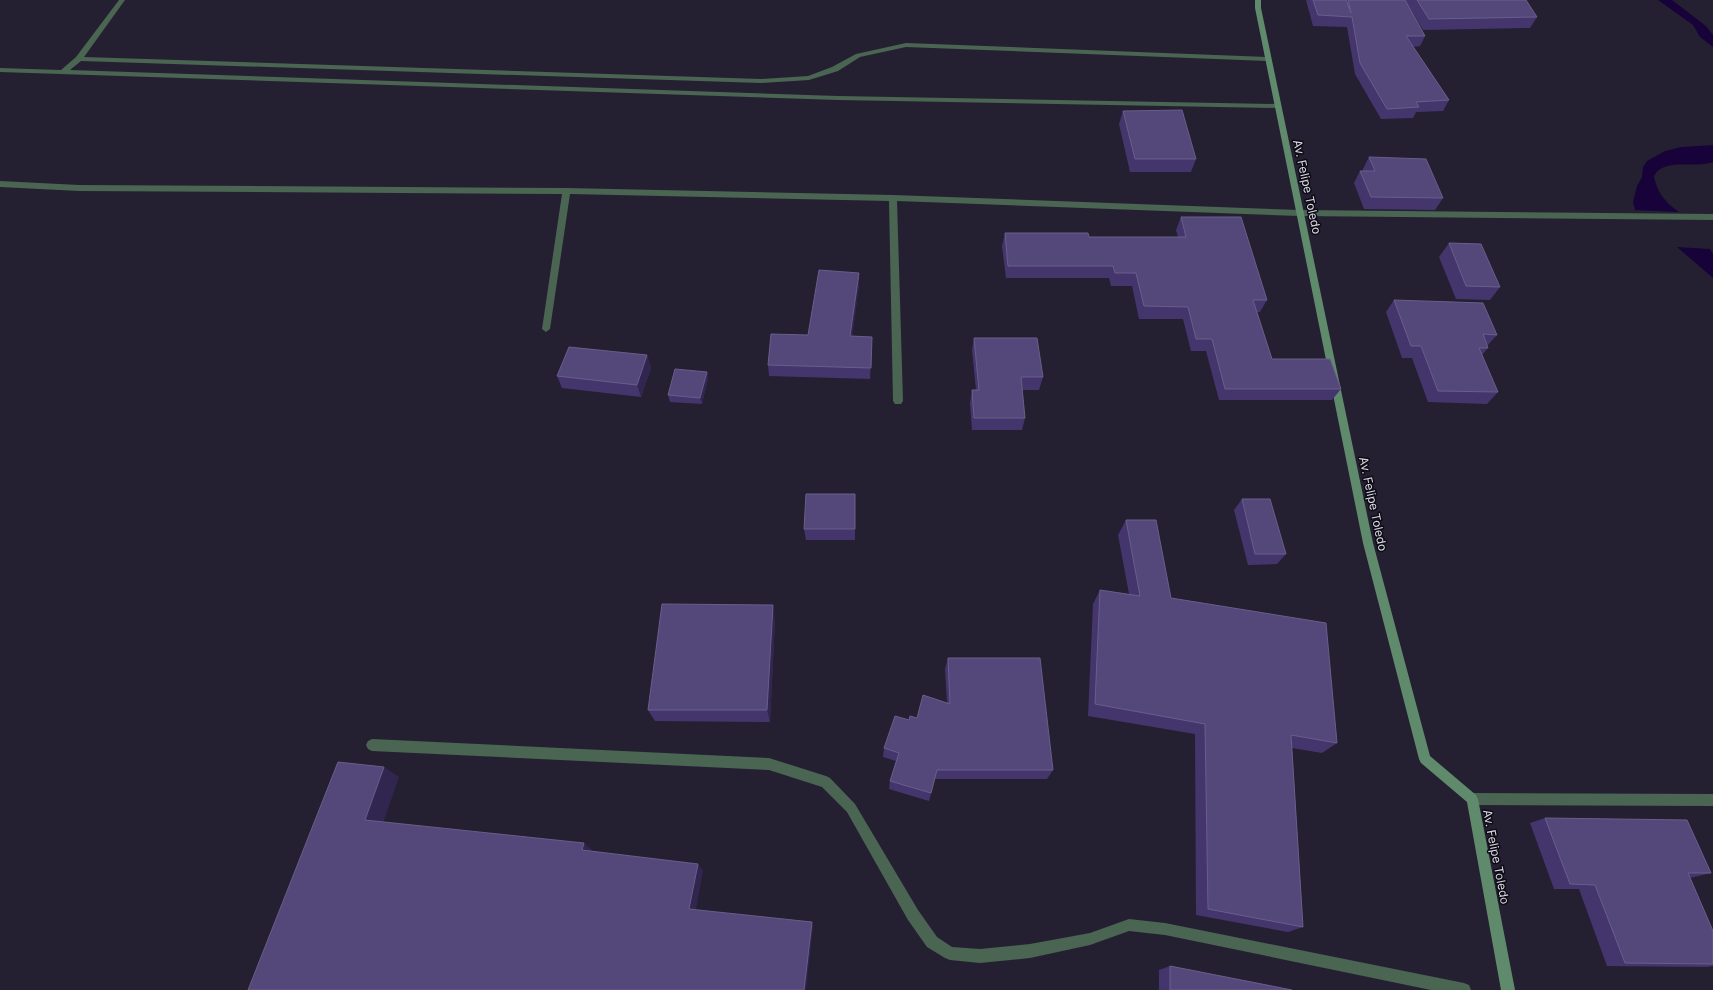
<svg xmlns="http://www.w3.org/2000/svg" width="1713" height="990" font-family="Inter,sans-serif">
<rect width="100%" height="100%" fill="#242032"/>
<path fill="#17023a" d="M 1658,0 L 1672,0 L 1706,26 L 1713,35 L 1713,47 L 1700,37 L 1693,25 Z
M 1713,145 L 1713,162 C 1695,169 1664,157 1654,176 C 1657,193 1666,203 1679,212 L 1635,210 L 1633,202 L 1637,186 L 1642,177 L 1643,167 L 1647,161 L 1665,151 L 1681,147 Z
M 1677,247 L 1710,249 L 1713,254 L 1713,278 Z"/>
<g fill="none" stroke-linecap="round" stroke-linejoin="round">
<path fill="#4a6552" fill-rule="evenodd" d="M 372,739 L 769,758 L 826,776 L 830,778 L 855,804 L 918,910 L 937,937 L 952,947 L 980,949 L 1030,944 L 1090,933 L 1129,919 L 1165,923 L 1464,983 L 1469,985 L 1471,990 L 1431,990 L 1165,935 L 1129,931 L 1090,945 L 1030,958 L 980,963 L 950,960 L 945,958 L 927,947 L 908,920 L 847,812 L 822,787 L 769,770 L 372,751 L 368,749 L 366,745 L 368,741 Z"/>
<path fill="#4a6552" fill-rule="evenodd" d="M 119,0 L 125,0 L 84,57 L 761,79 L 808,76 L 832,67 L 856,54 L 906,43 L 1267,57 L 1271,59 L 1267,61 L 906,47 L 860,57 L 838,71 L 809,80 L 761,83 L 81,61 L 70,70 L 838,96 L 1277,104 L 1281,106 L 1277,108 L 838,100 L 0,72 L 0,68 L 61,70 L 76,57 Z
M 0,181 L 79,185 L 566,188 L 893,195 L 1299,210 L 1713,214 L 1713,220 L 1299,216 L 897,201 L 903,401 L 901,404 L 895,404 L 893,401 L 889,201 L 570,194 L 550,329 L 546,332 L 542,329 L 562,194 L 79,191 L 0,187 Z
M 1472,793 L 1713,794 L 1713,806 L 1472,805 L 1468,803 L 1466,799 L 1468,795 Z"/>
<path fill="#5f8b6c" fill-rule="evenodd" d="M 1255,0 L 1261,0 L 1261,8 L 1373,543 L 1430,756 L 1476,795 L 1478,799 L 1515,990 L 1501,990 L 1467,802 L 1421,763 L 1419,759 L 1363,543 L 1255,8 Z"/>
</g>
<path fill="#44366d" d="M 1306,0 L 1405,0 L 1425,36 L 1420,46 L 1413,47 L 1449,100 L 1443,111 L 1416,112 L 1413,118 L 1381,119 L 1355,74 L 1347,27 L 1313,26 Z
M 1405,0 L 1526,0 L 1537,17 L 1530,28 L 1423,30 Z
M 1123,111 L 1196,159 L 1191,172 L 1130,172 L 1119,124 Z
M 1369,157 L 1443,198 L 1435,210 L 1364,209 L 1354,183 L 1360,171 L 1363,171 L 1363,169 Z
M 1181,217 L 1267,300 L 1260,312 L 1257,312 L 1272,359 L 1341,389 L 1332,400 L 1219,400 L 1206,351 L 1191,351 L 1183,319 L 1139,319 L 1132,286 L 1111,286 L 1109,278 L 1006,278 L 1002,246 L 1005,233 L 1089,237 L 1178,237 L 1176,230 Z
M 1449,243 L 1500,287 L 1490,300 L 1456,299 L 1439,257 Z
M 859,285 L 852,336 L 872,337 L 870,379 L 769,376 L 768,365 L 808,335 Z
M 1394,300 L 1497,335 L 1487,346 L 1488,348 L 1482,355 L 1498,392 L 1487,404 L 1428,402 L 1412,358 L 1402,358 L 1386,312 Z
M 974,338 L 1043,377 L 1039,390 L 1022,390 L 1025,418 L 1022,430 L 972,430 L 970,403 L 972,390 L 976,390 L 972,350 Z
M 647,355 L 651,368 L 641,397 L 562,388 L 557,376 Z
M 707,372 L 708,378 L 702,404 L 670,402 L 668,395 Z
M 855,494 L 855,540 L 806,540 L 804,529 Z
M 1242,499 L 1286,554 L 1277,564 L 1248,565 L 1234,510 Z
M 1126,520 L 1171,598 L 1337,743 L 1322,753 L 1292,748 L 1303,927 L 1288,932 L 1196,915 L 1195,734 L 1088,716 L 1093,604 L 1100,590 L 1129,594 L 1118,535 Z
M 775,619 L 770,722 L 655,721 L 648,710 Z
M 948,658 L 1053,770 L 1047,779 L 935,779 L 929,801 L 889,789 L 890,781 L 896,761 L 883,757 L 884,748 L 917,718 L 947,703 L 945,669 Z
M 1545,818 L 1711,873 L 1690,878 L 1713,931 L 1713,966 L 1707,967 L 1607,966 L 1579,889 L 1554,889 L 1530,823 Z
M 1170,966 L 1292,990 L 1159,990 L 1159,970 Z"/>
<path fill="#312650" d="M 859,273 L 859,285 L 851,347 L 850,336 Z
M 647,355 L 651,368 L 641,397 L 637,385 Z
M 707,372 L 708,378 L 702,404 L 700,398 Z
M 773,605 L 775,619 L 770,722 L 767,710 Z
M 384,767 L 399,777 L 381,829 L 365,820 Z
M 584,843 L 593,851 L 591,858 L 582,850 Z
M 698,864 L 703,871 L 695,915 L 689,909 Z
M 812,922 L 813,927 L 806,990 L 804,990 Z"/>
<path fill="#54487a" stroke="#695e8a" d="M 1313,0 L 1346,0 L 1351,13 L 1348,0 L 1405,0 L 1425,36 L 1406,36 L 1449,100 L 1416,102 L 1419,107 L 1387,109 L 1360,63 L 1352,17 L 1318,15 Z
M 1417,0 L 1526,0 L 1537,17 L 1429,19 Z
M 1182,110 L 1196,159 L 1135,159 L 1123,111 Z
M 1369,157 L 1426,159 L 1443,198 L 1371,197 L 1360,171 L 1375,171 Z
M 1181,217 L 1241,217 L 1267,300 L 1253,300 L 1272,359 L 1330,359 L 1341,389 L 1225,389 L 1212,339 L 1196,339 L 1188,307 L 1144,306 L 1136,273 L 1115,273 L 1113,266 L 1008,266 L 1005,233 L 1088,233 L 1089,237 L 1186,237 Z
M 1449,243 L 1481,244 L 1500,287 L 1466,286 Z
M 819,270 L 859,273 L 850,336 L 872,337 L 871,368 L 768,365 L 771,334 L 808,335 Z
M 1394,300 L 1483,303 L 1497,335 L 1483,334 L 1488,348 L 1479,348 L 1498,392 L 1438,391 L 1421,346 L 1411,346 Z
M 974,338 L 1037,338 L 1043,377 L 1021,377 L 1025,418 L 974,418 L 972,390 L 979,390 Z
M 569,347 L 647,355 L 637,385 L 557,376 Z
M 675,369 L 707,372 L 700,398 L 668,395 Z
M 806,494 L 855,494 L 855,529 L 804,529 Z
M 1242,499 L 1270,499 L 1286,554 L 1255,554 Z
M 1126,520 L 1156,520 L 1171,598 L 1326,623 L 1337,743 L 1291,735 L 1303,927 L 1208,909 L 1205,724 L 1095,704 L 1100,590 L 1140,596 Z
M 662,604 L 773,605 L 767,710 L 648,710 Z
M 948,658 L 1040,658 L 1053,770 L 937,770 L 931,793 L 890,781 L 899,753 L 884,748 L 895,716 L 909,720 L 910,716 L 917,718 L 923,695 L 950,704 Z
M 338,762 L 384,767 L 365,820 L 584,843 L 582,850 L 698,864 L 689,909 L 812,922 L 804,990 L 248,990 Z
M 1545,818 L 1687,820 L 1711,873 L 1688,873 L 1713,931 L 1713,964 L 1625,963 L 1595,885 L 1570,884 Z
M 1170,966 L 1292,990 L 1170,990 Z"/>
<g text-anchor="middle" stroke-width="3" stroke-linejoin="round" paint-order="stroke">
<g font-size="12" fill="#dad8e4" stroke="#0d0b13">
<text transform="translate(1307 187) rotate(78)" y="4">Av. Felipe Toledo</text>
<text transform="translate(1373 504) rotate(78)" y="4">Av. Felipe Toledo</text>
<text transform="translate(1496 857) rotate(79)" y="4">Av. Felipe Toledo</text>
</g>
</g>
</svg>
